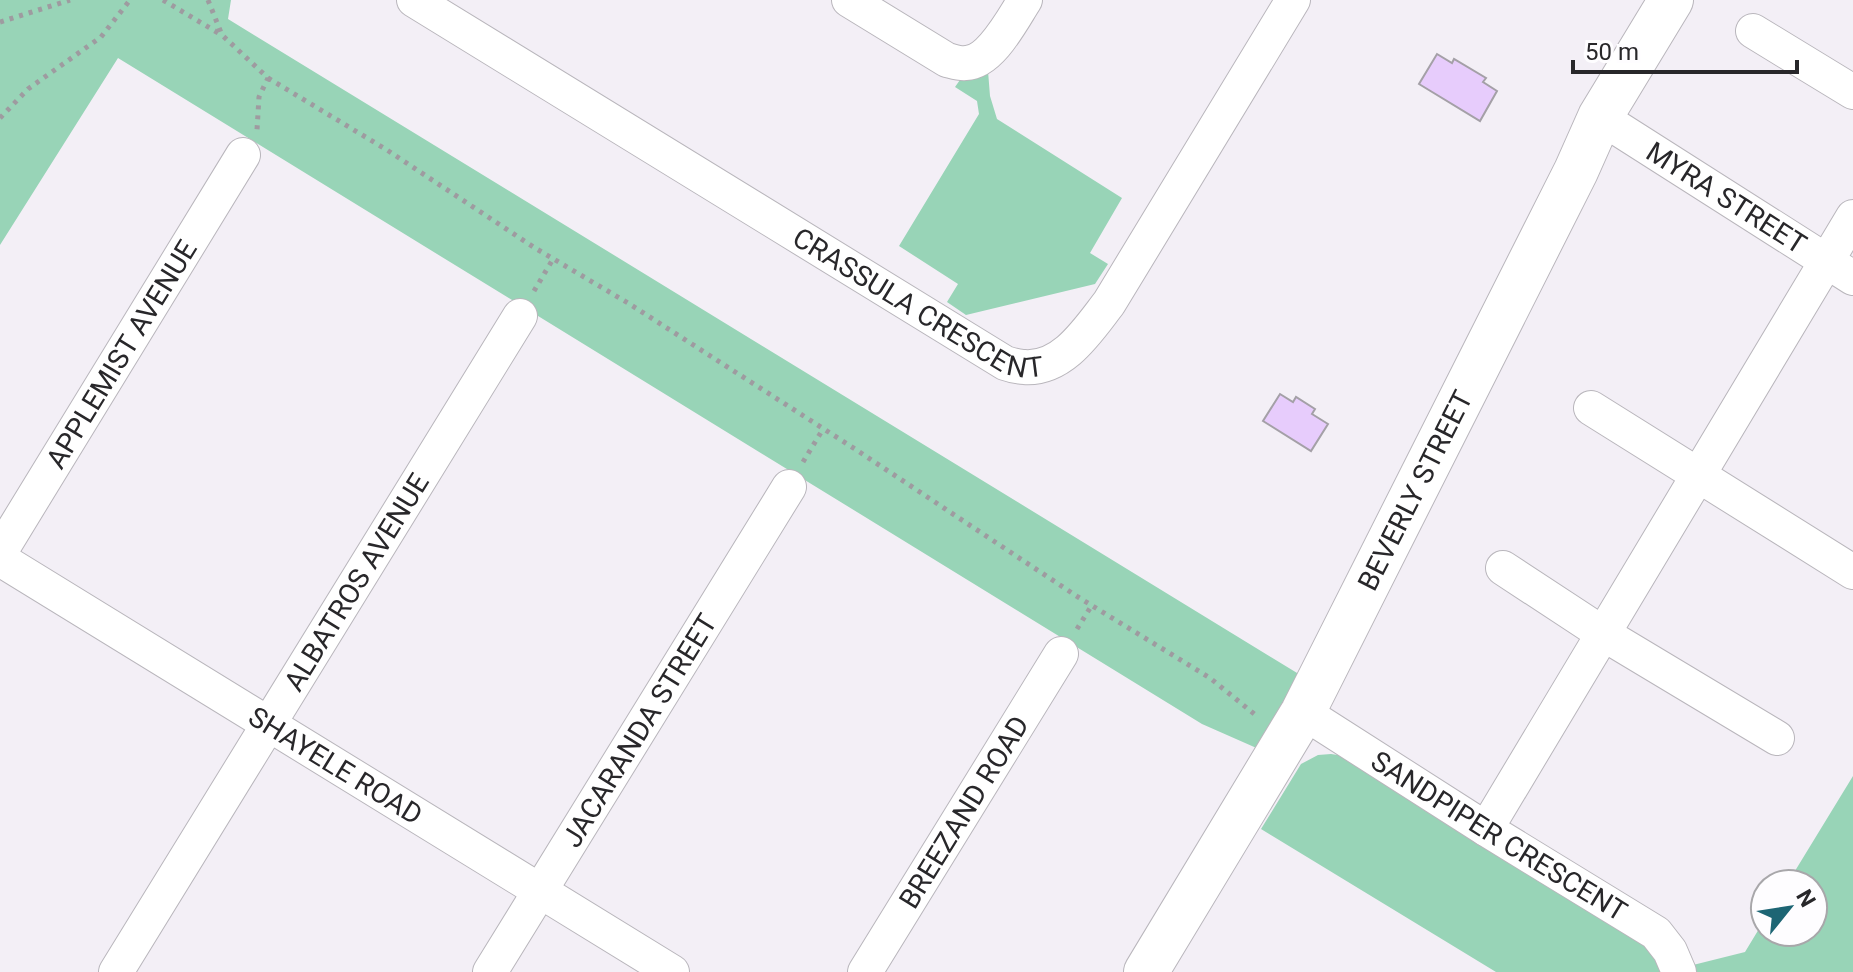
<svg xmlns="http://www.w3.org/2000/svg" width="1853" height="972" font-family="Roboto,sans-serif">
<rect width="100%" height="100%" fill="#f3eff6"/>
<path fill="#98d4b7" d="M 0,0 L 231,0 L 228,19 L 1302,676 L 1261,750 L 1202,724 L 118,58 L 0,245 Z
M 988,71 L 990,96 L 997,119 L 1122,198 L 1090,253 L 1108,264 L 1095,284 L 966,315 L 947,302 L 958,284 L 899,246 L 979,114 L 977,101 L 955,87 L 962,77 Z
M 1331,754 L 1344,756 L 1646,940 L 1668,972 L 1496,972 L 1261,829 L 1301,764 L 1318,755 Z
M 1853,776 L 1853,972 L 1694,972 L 1693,965 L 1745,952 L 1765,919 L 1765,932 L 1813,932 L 1813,884 L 1787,884 Z"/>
<path fill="#e7ccfc" stroke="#a4a0a7" stroke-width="2" d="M 1437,54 L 1452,63 L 1454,59 L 1486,78 L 1483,82 L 1497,91 L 1480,121 L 1419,84 Z
M 1280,394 L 1293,402 L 1296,397 L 1315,409 L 1312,414 L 1328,424 L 1311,451 L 1263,421 Z"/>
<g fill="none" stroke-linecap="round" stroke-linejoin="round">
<g stroke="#b9b6bc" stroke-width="36">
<g id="street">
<path id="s1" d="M 414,0 L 1005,363 C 1011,365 1018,367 1024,367 C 1063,370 1088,330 1109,303 L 1293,0"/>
<path d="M 849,0 L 947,60 C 952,61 960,64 966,63 C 991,62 1012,20 1025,0"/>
<path d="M 1753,31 L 1853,92"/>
<path id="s2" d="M 1600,117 L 1853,278"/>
<path d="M 1591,408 L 1853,572"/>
<path id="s3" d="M 0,552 L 243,155"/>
<path id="s4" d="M 0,559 L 672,972"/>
<path d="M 1503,568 L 1602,633 L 1777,738"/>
<path id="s5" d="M 1303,712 L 1486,829 L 1656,933 L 1670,951 L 1679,972"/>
<path d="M 1486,829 L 1853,217"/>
<path id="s6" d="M 116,972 L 520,316"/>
<path id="s7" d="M 490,972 L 789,487"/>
<path id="s8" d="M 865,972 L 1061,654"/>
</g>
</g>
<g stroke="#b9b6bc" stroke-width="46">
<g id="secondary">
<path id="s9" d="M 1146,972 L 1303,712 L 1576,171 L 1600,117 L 1671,0"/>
</g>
</g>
<path stroke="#9e9ba0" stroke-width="5" stroke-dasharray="4 6" stroke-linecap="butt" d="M 163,0 L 220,34
M 208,0 L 222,35 L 268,78 L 259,97 L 257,130
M 0,22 L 70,0
M 268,78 L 387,150 L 535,248 L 628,303 L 855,449 L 1078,597 L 1210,678 L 1258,717
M 0,118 L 28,89 L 101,37 L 130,0
M 534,291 L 553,259
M 803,462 L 823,429
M 1077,629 L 1092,605"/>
<use href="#street" stroke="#fff" stroke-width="34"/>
<use href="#secondary" stroke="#fff" stroke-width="44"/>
</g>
<g text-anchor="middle" stroke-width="6" stroke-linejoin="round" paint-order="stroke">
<g font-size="28" fill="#28272a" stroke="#fefdff">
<text dy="10" stroke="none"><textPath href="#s2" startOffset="150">MYRA STREET</textPath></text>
<text dy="10" stroke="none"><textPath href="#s1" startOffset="590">CRASSULA CRESCENT</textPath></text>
<text dy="10" stroke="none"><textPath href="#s3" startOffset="232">APPLEMIST AVENUE</textPath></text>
<text dy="10" stroke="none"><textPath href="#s9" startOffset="552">BEVERLY STREET</textPath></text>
<text dy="10" stroke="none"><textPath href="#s6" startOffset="458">ALBATROS AVENUE</textPath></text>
<text dy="10" stroke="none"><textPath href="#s7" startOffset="284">JACARANDA STREET</textPath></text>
<text dy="10" stroke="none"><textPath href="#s4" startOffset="394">SHAYELE ROAD</textPath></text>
<text dy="10" stroke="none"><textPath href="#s8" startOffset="188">BREEZAND ROAD</textPath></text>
<text dy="10" stroke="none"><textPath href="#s5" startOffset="232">SANDPIPER CRESCENT</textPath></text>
</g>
</g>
<g transform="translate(1789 908) rotate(60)"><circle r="38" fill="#fefdff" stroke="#a8a7aa" stroke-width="2"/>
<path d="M0-6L14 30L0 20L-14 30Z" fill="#1d6574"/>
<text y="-12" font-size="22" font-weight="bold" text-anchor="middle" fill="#28272a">N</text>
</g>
<path d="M1573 60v12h224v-12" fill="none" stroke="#28272a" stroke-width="4"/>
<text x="1585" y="60" font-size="24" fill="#28272a" stroke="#fefdff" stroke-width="6" paint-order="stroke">50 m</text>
</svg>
